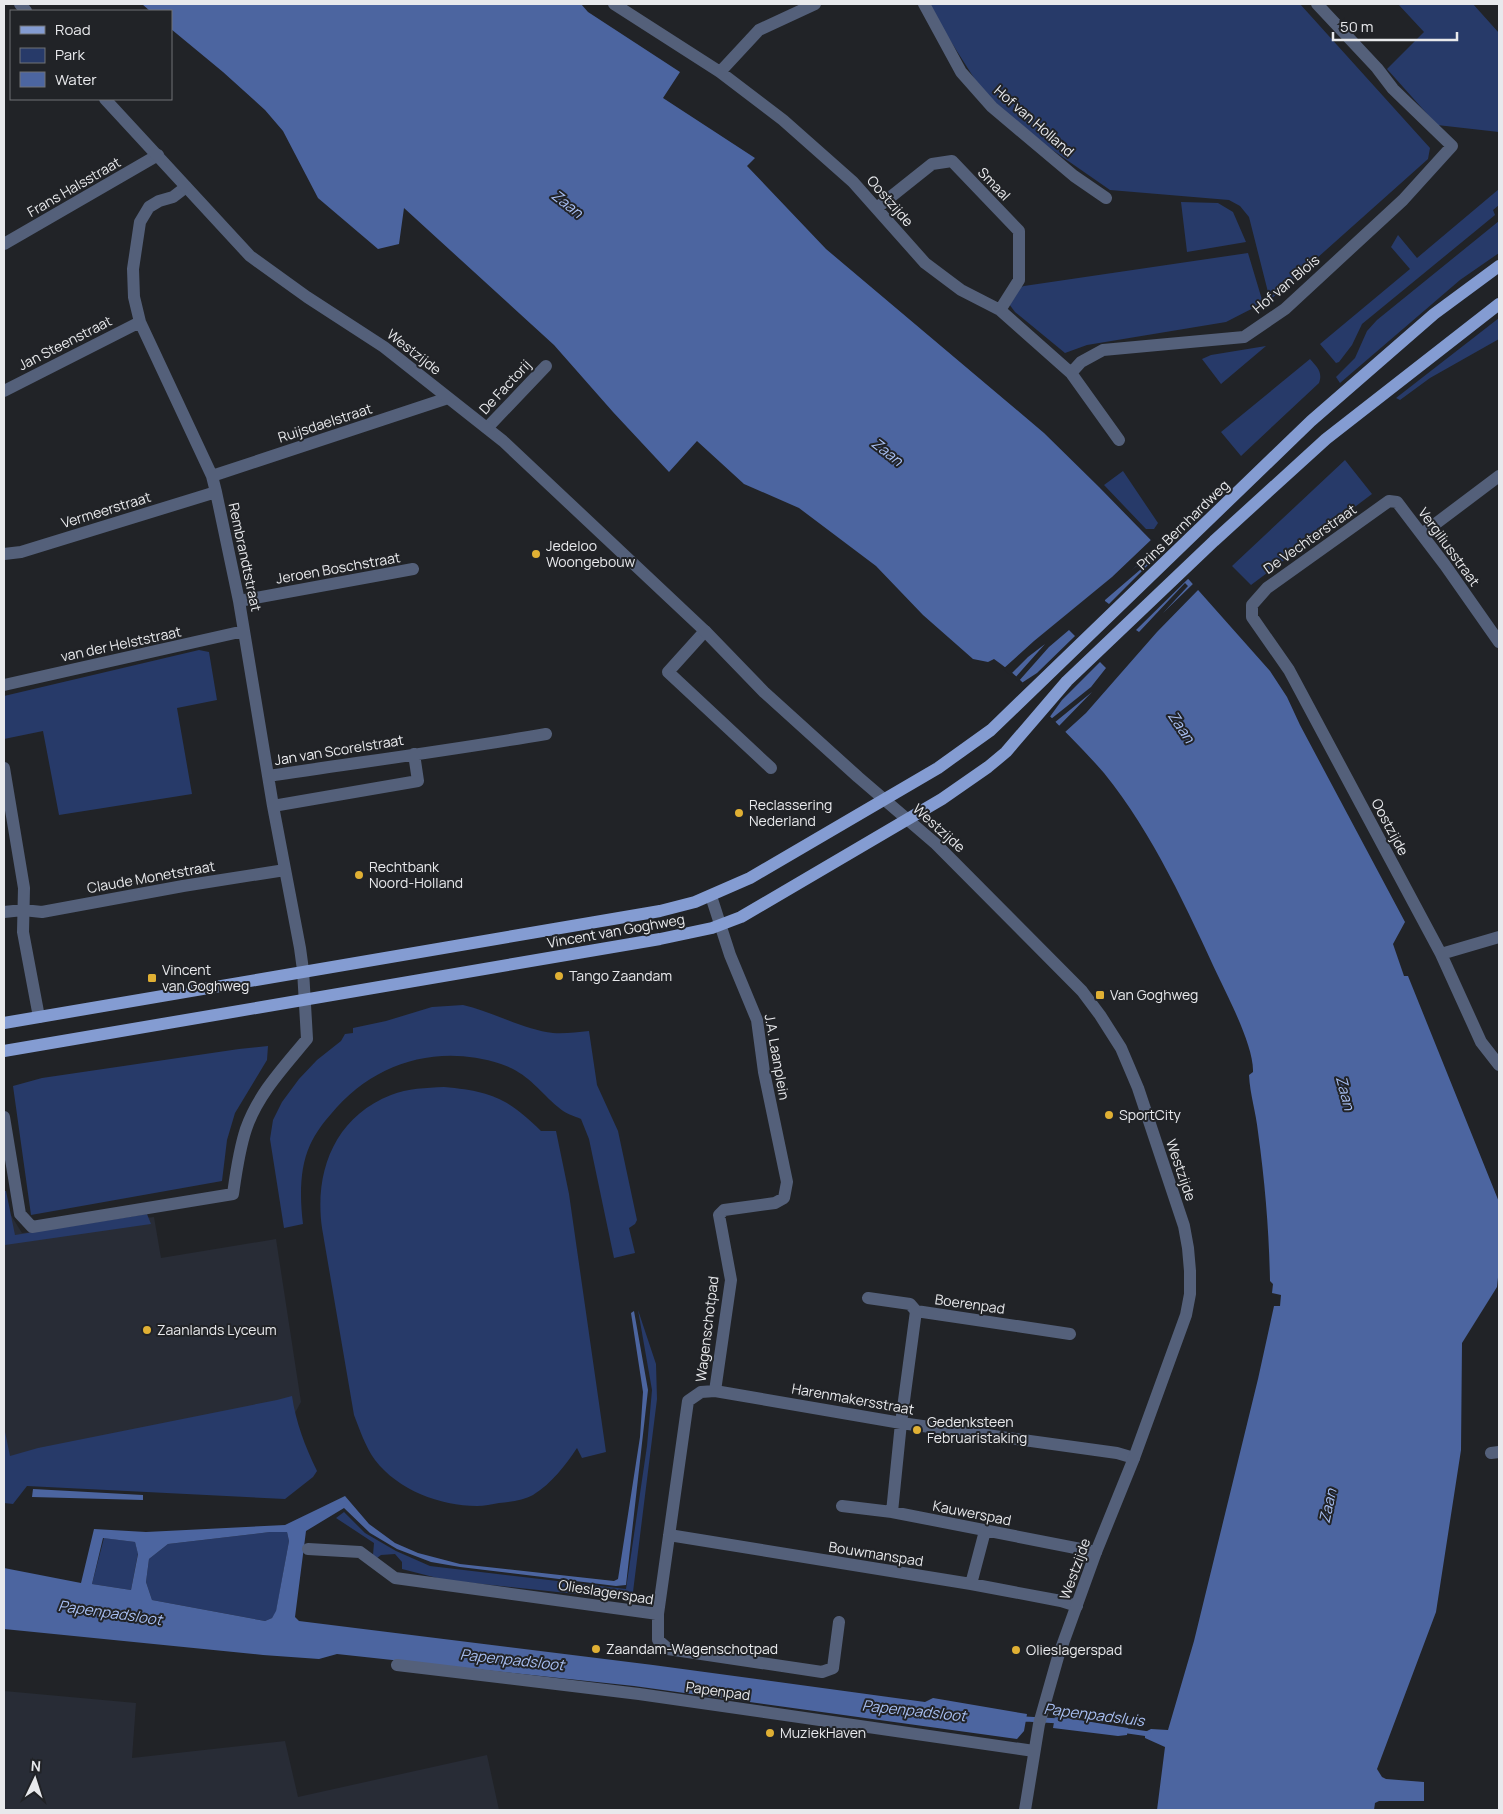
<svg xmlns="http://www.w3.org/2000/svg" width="1503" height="1814" font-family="Manrope,sans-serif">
<rect width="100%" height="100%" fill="#212327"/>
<path fill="#282c36" d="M 4,1204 L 22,1233 L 154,1217 L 161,1258 L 276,1239 L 301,1402 L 291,1420 L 4,1473 Z
M 4,1691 L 136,1703 L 132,1758 L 285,1741 L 298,1797 L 487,1755 L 499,1810 L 4,1810 Z"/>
<path fill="#273a69" d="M 927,4 L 1300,4 L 1430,148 L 1428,159 L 1270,300 L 1249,217 L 1240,206 L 1229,200 L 1110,190 L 1015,124 L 981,89 Z
M 1398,4 L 1473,4 L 1499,33 L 1499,132 L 1437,125 L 1387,69 L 1424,32 Z
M 1499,189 L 1499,205 L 1493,210 L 1495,215 L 1362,324 L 1352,345 L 1339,362 L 1336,363 L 1320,344 L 1410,269 L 1391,247 L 1398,235 L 1417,258 Z
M 1181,202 L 1218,203 L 1233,212 L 1246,242 L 1187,252 Z
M 1499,221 L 1499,253 L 1460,280 L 1340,383 L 1336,377 L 1355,358 L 1367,331 L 1377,320 Z
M 1248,253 L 1263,303 L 1226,322 L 1087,345 L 1065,353 L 1015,312 L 1009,304 L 1015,289 L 1024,286 Z
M 1499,318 L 1499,339 L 1430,378 L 1400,400 L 1396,398 Z
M 1266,346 L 1221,384 L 1202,359 L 1211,355 Z
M 1310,359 C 1317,367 1323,372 1319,383 L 1241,456 L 1221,432 Z
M 1345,460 L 1372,494 L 1251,585 L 1232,566 Z
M 1123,471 L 1158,523 L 1154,529 L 1146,529 L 1104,485 Z
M 199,650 L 209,652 L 217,700 L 177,708 L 192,794 L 59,815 L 43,731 L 4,739 L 4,696 Z
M 463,1005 C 493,1012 525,1030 553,1033 C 565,1034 577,1032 589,1031 L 597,1085 L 618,1131 L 637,1220 L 635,1224 L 629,1228 L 635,1253 L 614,1258 L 589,1139 L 581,1119 C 574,1116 564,1113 558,1107 C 538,1090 528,1073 501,1064 C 437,1043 373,1063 331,1114 C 323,1123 315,1134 310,1145 C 299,1169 300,1199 303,1224 L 284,1228 L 270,1139 L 273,1120 L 282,1102 L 299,1079 L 317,1060 L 341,1041 L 345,1034 L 353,1033 L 353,1028 L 386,1021 L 432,1007 Z
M 268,1046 L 267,1060 L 235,1113 L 227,1140 L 222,1181 L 31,1215 L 13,1086 L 42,1078 L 239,1049 Z
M 444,1087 C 490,1091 508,1098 541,1131 L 556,1131 L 569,1194 L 606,1452 L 582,1458 L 577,1448 C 565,1466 552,1483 533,1495 C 524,1500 510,1502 499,1503 C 492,1504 484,1506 477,1506 C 440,1506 398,1490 375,1460 C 365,1446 360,1430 354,1415 L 322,1228 C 314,1171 335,1117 391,1095 C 408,1088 426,1088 444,1087 Z
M 4,1191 L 6,1191 L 15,1235 L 147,1214 L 151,1224 L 5,1245 Z
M 638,1310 L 656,1364 L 657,1399 L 632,1600 L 445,1580 L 402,1569 L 402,1562 L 395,1554 L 381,1555 L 377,1558 L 373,1555 L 374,1543 L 336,1518 L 344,1512 L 365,1533 L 396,1551 L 430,1566 L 626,1589 L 647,1446 L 652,1390 Z
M 292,1396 C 296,1423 305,1446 317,1471 L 313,1477 L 285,1499 L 27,1486 L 13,1504 L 4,1503 L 4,1427 L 10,1456 L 38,1448 L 277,1400 Z
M 270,1532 L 287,1532 L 289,1541 L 276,1612 L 272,1618 L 265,1621 L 152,1600 L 146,1582 L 149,1559 L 168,1544 Z
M 104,1538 L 135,1542 L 138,1553 L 131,1590 L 92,1584 Z"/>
<path fill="#4c65a0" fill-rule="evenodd" d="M 142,4 L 581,4 L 588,12 L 680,72 L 663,98 L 755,158 L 747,166 L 826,249 L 1044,433 L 1099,487 L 1183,573 L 1270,671 L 1287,697 L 1300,725 L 1405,922 L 1393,944 L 1404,976 L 1408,976 L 1499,1202 L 1499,1268 L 1497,1287 L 1462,1343 L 1461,1450 L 1436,1612 L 1377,1769 L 1382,1777 L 1386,1779 L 1424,1782 L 1424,1801 L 1379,1801 L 1375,1803 L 1374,1810 L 1157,1810 L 1165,1747 L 1145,1738 L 1145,1732 L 1151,1729 L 1168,1730 L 1194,1641 L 1258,1379 L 1274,1306 L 1280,1306 L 1281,1295 L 1272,1293 L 1273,1284 L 1270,1281 C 1269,1230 1265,1183 1258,1132 C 1256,1112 1250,1095 1249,1075 L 1253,1072 C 1254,1048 1231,1003 1220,980 C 1187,909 1154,835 1104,773 C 1085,751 1064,731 1044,710 C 1035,700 1028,687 1018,678 C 1011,671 1002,665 994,659 L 988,662 L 973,659 L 923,615 L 876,566 L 799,508 L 744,484 L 697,441 L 669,472 L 613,412 L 554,345 L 404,208 L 399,244 L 378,249 L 318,198 L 283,131 L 265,110 L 223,72 L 171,29 L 171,11 L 150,11 Z
M 634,1311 L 648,1390 L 626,1585 L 616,1586 L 460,1567 L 431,1562 L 397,1549 L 370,1533 L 344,1508 L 306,1531 L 295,1617 L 299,1621 L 653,1665 L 925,1702 L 933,1698 L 1027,1714 L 1024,1731 L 1017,1739 L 634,1686 L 337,1654 L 319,1659 L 263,1655 L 4,1629 L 4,1568 L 81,1583 L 94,1529 L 146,1532 L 285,1525 L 345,1496 L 369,1524 L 395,1543 L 418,1553 L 460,1564 L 614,1581 L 618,1579 L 640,1437 L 643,1392 L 631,1313 ZM 270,1532 L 287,1532 L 289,1541 L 276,1611 L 272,1618 L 265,1621 L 152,1600 L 146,1582 L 149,1559 L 168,1544 ZM 103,1538 L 135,1542 L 138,1554 L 131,1590 L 92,1584 Z
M 33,1489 L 143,1495 L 143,1500 L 32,1497 Z
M 1055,1716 L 1128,1728 L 1127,1735 L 1118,1736 L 1053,1728 Z"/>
<path fill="#212327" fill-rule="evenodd" d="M 1153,538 L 1159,545 L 1132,570 L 1160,546 L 1190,577 L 1136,630 L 1139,632 L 1185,583 L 1188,586 L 1163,613 L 1195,582 L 1200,588 L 1157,632 L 1086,713 L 1064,733 L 1058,727 L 1092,692 L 1054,723 L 1051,719 L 1091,687 L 1106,668 L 1100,662 L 1062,700 L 1049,718 L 1020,684 L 1037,673 L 1075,636 L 1069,630 L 1049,647 L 1018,682 L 1015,678 L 1045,644 L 1028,657 L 1010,675 L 1003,669 L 1034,641 L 1112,577 ZM 1162,551 L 1109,604 L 1105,601 L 1105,600 Z"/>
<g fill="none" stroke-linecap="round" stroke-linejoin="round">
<path stroke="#4c65a0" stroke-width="5" d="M 1022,1720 L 1025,1719 L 1060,1721
M 1121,1730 L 1149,1734"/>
<path stroke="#54607a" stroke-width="12" d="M 614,4 L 720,72 L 783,120 L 853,182 L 925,263 L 961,290 L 1000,310 L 1071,373 L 1119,440
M 924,4 L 961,72 L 992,107 L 1074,176 L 1106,198
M 720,72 L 759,30 L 815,4
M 878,207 L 932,164 L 952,161 L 1019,231 L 1019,280 L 1000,310
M 4,244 L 158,155
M 1071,373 L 1081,362 L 1103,350 L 1244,337 L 1285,309 L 1403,200 L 1452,146 L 1393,89 L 1377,68 L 1317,4
M 4,391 L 140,322
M 487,428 L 546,366
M 212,476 L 448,398
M 1422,534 L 1499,476
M 4,554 L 21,552 L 216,492
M 239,601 L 413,569
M 705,631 L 668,672 L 771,768
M 1499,642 L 1445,565 L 1397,502 L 1389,501 L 1267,588 L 1252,605 L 1252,617 L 1289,670 L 1441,954 L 1481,1042 L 1499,1065
M 4,685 L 244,631
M 4,768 L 24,888 L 23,932 L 39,1017
M 268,776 C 361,762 453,750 546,734
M 273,806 L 418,781 L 414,754
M 4,912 L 23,910 L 42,912 L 183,886 L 285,870
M 1441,954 L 1499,937
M 4,1117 L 20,1214 L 32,1227 L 233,1194 C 236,1173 239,1150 246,1129 C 258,1094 284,1067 307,1039 L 303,970 L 300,948 L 273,806 L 239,601 L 216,492 L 212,476 L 140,322 L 134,297 L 133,269 L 140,222 L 149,207 L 159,201 L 173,197 L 186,187
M 868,1298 L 910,1304 L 916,1311 L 1070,1334
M 715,1391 L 901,1423 L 1117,1453 L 1134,1458
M 1491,1453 L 1499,1452
M 842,1506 L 892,1512 L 1096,1552
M 892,1512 L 901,1423 L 916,1311
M 669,1535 L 971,1584 L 1061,1601 L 1077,1606
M 308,1549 L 360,1552 L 395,1578 L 658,1614 L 658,1640 L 668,1649 L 822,1672 L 833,1668 L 839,1622
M 971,1584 L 985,1531
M 658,1614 L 688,1401 L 701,1392 L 715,1391 L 731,1280 L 719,1215 L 724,1210 L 775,1203 L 784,1198 L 787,1182 L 764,1072 L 757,1020 L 730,955 L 711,896
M 397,1665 L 639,1694 L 1034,1751"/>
<path stroke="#54607a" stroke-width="12" d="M 20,4 L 26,11
M 105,99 L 250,256 L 307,297 L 384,347 L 503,441 L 705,631 L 764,692 L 858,777 L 936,844 L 1082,991 L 1100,1015 L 1121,1048 L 1138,1088 L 1184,1226 L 1188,1248 L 1190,1271 L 1190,1294 L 1186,1315 L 1134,1458 L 1096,1552 L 1058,1657 L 1039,1724 L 1025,1810"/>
<path stroke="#849cd2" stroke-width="12" d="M 4,1023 L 660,911 L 695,902 L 750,878 L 938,768 L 991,730 L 1311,421 L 1434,314 L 1499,266
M 4,1051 L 660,939 L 712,928 L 741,917 L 942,799 L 988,767 L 1006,752 L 1067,681 L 1214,541 L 1326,439 L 1499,304"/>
</g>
<g fill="#e0b034" stroke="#212327" stroke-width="2">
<circle cx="536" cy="554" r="5"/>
<circle cx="739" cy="813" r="5"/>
<circle cx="359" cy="875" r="5"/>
<circle cx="559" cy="976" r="5"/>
<rect x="147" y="973" width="10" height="10" rx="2.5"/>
<rect x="1095" y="990" width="10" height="10" rx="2.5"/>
<circle cx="1109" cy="1115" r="5"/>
<circle cx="147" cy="1330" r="5"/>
<circle cx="917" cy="1430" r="5"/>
<circle cx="596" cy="1649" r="5"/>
<circle cx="1016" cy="1650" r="5"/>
<circle cx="770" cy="1733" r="5"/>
</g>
<g text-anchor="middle" stroke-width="4" stroke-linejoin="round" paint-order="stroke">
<g font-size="14" fill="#e8e9ec" stroke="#212327">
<text transform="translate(1034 121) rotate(41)" y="5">Hof van Holland</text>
<text transform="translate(994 184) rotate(46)" y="5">Smaal</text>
<text transform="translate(74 187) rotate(-30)" y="5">Frans Halsstraat</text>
<text transform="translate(890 201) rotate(49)" y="5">Oostzijde</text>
<text transform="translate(1286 284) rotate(-40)" y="5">Hof van Blois</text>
<text transform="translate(65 343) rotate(-27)" y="5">Jan Steenstraat</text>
<text transform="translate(414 352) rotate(38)" y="5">Westzijde</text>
<text transform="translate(505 387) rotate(-47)" y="5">De Factorij</text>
<text transform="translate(325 423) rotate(-18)" y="5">Ruijsdaelstraat</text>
<text transform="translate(106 510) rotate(-17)" y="5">Vermeerstraat</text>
<text transform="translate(1183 525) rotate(-44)" y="5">Prins Bernhardweg</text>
<text transform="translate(1310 539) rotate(-35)" y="5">De Vechterstraat</text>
<text transform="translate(1449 547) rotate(54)" y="5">Vergiliusstraat</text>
<text transform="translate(245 557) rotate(78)" y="5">Rembrandtstraat</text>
<text transform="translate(338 568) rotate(-10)" y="5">Jeroen Boschstraat</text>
<text transform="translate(121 644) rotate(-12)" y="5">van der Helststraat</text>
<text transform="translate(339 750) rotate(-9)" y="5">Jan van Scorelstraat</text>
<text transform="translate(1390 827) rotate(62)" y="5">Oostzijde</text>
<text transform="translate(939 828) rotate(42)" y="5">Westzijde</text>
<text transform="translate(151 877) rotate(-10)" y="5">Claude Monetstraat</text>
<text transform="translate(616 931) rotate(-10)" y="5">Vincent van Goghweg</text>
<text transform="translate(777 1057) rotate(80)" y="5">J.A. Laanplein</text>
<text transform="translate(1181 1170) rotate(71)" y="5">Westzijde</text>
<text transform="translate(970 1304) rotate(8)" y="5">Boerenpad</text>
<text transform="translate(707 1329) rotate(-83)" y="5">Wagenschotpad</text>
<text transform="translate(853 1399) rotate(10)" y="5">Harenmakersstraat</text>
<text transform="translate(972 1513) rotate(11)" y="5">Kauwerspad</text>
<text transform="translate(876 1554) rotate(9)" y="5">Bouwmanspad</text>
<text transform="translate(1075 1569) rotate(-70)" y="5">Westzijde</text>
<text transform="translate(606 1592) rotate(9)" y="5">Olieslagerspad</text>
<text transform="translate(718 1691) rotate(8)" y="5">Papenpad</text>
</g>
<g font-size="14" fill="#e8e9ec" stroke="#212327" text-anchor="start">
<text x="546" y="551">Jedeloo<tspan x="546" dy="16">Woongebouw</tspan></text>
<text x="749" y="810">Reclassering<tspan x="749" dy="16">Nederland</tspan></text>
<text x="369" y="872">Rechtbank<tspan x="369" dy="16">Noord-Holland</tspan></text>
<text x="162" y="975">Vincent<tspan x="162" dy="16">van Goghweg</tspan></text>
<text x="569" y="981">Tango Zaandam</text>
<text x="1110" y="1000">Van Goghweg</text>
<text x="1119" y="1120">SportCity</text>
<text x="157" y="1335">Zaanlands Lyceum</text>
<text x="927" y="1427">Gedenksteen<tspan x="927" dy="16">Februaristaking</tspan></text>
<text x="606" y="1654">Zaandam-Wagenschotpad</text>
<text x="1026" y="1655">Olieslagerspad</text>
<text x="780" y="1738">MuziekHaven</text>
</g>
<g font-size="15" font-style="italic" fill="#a8bff2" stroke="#212327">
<text transform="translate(567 204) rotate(38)" y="5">Zaan</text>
<text transform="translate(887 452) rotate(38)" y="5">Zaan</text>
<text transform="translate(1181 727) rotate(56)" y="5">Zaan</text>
<text transform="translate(1345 1093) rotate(75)" y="5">Zaan</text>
<text transform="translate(1328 1506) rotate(-78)" y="5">Zaan</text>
<text transform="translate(110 1613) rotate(8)" y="5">Papenpadsloot</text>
<text transform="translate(512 1660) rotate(6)" y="5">Papenpadsloot</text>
<text transform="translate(914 1711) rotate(6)" y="5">Papenpadsloot</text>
<text transform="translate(1094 1715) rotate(7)" y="5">Papenpadsluis</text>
</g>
</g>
<rect width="1503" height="1814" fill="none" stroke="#e8e9ec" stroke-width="10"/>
<rect x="10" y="10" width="162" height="90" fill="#212327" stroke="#717276"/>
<rect x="20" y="26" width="25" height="8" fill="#849cd2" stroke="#717276"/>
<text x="55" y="35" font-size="15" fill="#e8e9ec">Road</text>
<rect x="20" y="48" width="25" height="15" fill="#273a69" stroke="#717276"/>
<text x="55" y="60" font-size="15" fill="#e8e9ec">Park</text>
<rect x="20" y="72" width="25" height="15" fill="#4c65a0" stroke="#717276"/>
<text x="55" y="85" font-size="15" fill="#e8e9ec">Water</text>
<g transform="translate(35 1779) rotate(4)" stroke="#212327" stroke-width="4" paint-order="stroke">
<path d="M0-4L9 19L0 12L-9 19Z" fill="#e8e9ec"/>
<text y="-8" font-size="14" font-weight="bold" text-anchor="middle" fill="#e8e9ec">N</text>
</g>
<path d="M1333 32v8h124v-8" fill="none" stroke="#e8e9ec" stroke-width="2.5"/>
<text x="1340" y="32" font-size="15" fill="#e8e9ec" stroke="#212327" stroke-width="4" paint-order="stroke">50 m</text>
</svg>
